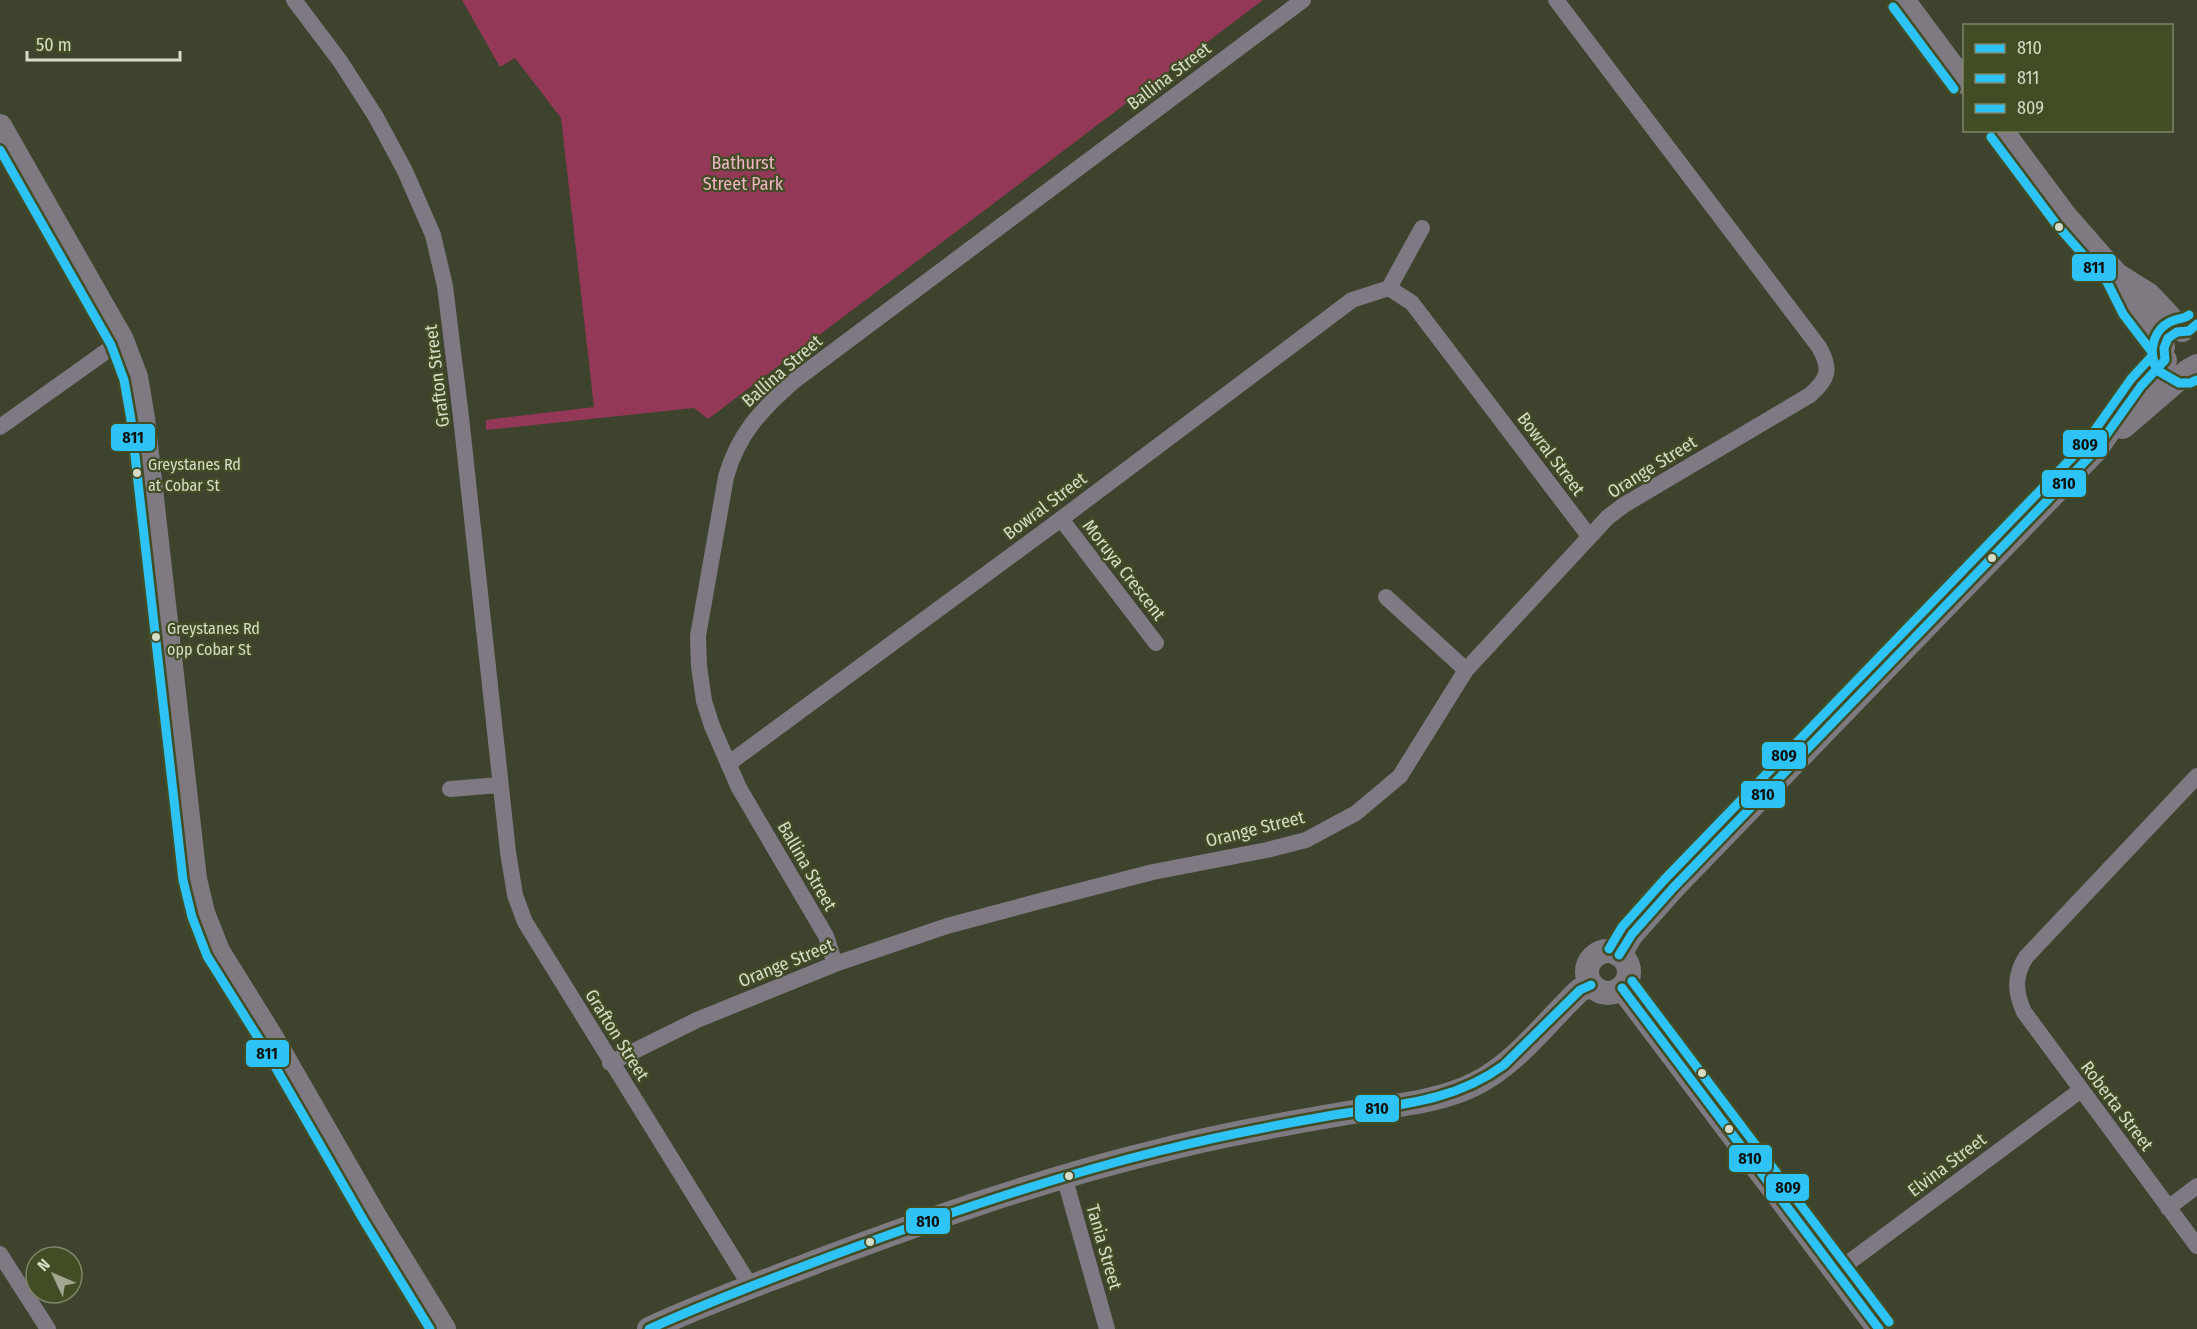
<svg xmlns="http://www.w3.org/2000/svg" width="2197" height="1329" font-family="'Fira Sans Condensed',sans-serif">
<rect width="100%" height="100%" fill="#3e432e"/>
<path fill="#933857" d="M 462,0 L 1263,0 L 708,419 L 694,408 L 486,430 L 486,420 L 594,407 L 561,118 L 515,58 L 500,67 Z"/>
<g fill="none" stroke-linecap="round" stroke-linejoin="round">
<path stroke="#7e7982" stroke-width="16" d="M 294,0 L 340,61 L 376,117 L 405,171 L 433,235 L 445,286 L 461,417 L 508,852 L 515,895 L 525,922 L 751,1287
M 1389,288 L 1422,228
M 0,427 L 122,340
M 1061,519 L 1156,643
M 1386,597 L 1466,670
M 728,764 L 1061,519 L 1352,300 L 1389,288 L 1412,303 L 1589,536
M 2197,776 L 2026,957 C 2014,976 2015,992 2024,1012 L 2197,1246
M 450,789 L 500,785
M 835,964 L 826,936 L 739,788 L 712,726 L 704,701 L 699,666 L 698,636 L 726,477 C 738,434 761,410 794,381 L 1303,0
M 610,1063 L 697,1020 L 835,964 L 947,926 L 1044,900 L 1153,872 L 1267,850 L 1306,840 L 1356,813 L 1400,776 L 1466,670 L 1608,517 L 1624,505 L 1810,395 C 1828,379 1832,370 1819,347 L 1556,0
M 1064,1176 L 1107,1329
M 2168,1208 L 2197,1186
M 0,1254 L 48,1329
M 1836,1272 L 2081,1090"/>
<path stroke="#7f7a82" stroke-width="24" d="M 1903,0 L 1964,82
M 0,126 L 122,340 L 136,377 L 143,418 L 195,879 L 203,913 L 218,951 L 272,1038 L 374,1215 L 444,1329
M 2001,130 L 2066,217 L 2117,275 L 2133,308 L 2163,347
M 2117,275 L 2149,295 L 2182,330
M 2123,427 L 2188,371 L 2197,366
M1587 972a21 21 0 1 1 42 0a21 21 0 1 1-42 0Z
M 1619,955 L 1632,934 L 1673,888 L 2094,452 L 2141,386 L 2165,360
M 1622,988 L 1879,1329
M 649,1329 C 704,1303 762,1283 818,1261 C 930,1219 1043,1179 1159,1151 C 1221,1135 1284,1124 1347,1113 C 1389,1106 1437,1103 1475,1084 C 1517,1063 1547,1021 1580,990 L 1591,985"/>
<g stroke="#424c25" stroke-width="14">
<path id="bus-1" d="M 1619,955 L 1632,934 L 1673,888 L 2094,452 L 2141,386 L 2165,360 L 2164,348 L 2168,338 L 2177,332 L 2189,331 L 2197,324
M 1622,988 L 1879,1329
M 649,1329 C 711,1301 775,1277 839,1253 C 944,1214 1050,1178 1159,1151 C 1215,1137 1271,1126 1328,1116 C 1391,1105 1451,1104 1504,1065 L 1580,990 L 1591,985"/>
</g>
<g stroke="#424c25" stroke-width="14">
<path id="bus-2" d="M 1893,7 L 1954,89
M 1991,137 L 2056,224 L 2107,282 L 2123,314 L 2152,352 L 2154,364 L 2160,372 L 2179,383 L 2190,383 L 2197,380
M 0,150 L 111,345 L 124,380 L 131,420 L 183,880 L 192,917 L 207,956 L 262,1044 L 364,1221 L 430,1329"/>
</g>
<g stroke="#424c25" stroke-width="14">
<path id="bus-3" d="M 1609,949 L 1622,927 L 1664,880 L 2085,444 L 2131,379 L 2152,356 C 2152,340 2158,325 2175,320 C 2181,318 2184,319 2189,315
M 1632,981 L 1889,1322"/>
</g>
<use href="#bus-1" stroke="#2dc4f5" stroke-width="9"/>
<use href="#bus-2" stroke="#2dc4f5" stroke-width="9"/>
<use href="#bus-3" stroke="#2dc4f5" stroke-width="9"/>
</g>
<g fill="#d6ddc7" stroke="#424c25" stroke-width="2">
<circle cx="2059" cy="227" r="5"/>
<circle cx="137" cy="473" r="5"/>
<circle cx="1992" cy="558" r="5"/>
<circle cx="156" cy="637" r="5"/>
<circle cx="1702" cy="1073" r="5"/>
<circle cx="1729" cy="1129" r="5"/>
<circle cx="1069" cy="1176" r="5"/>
<circle cx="870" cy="1242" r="5"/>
</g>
<g text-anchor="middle" stroke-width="4.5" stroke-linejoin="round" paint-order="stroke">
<g font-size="16" fill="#d6ddc7" stroke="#424c25" text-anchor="start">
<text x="148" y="470">Greystanes Rd<tspan x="148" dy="21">at Cobar St</tspan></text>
<text x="167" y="634">Greystanes Rd<tspan x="167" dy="21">opp Cobar St</tspan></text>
</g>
<g font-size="18" fill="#d6ddc7" stroke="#424c25">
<text transform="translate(1169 76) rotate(-37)" y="6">Ballina Street</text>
<text transform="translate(782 371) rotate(-41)" y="6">Ballina Street</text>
<text transform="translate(437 376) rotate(-97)" y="6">Grafton Street</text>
<text transform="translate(1551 454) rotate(53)" y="6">Bowral Street</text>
<text transform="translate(1652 467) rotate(-32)" y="6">Orange Street</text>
<text transform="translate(1045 506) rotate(-37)" y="6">Bowral Street</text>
<text transform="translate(1124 570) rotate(52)" y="6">Moruya Crescent</text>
<text transform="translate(1255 829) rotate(-14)" y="6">Orange Street</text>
<text transform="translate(807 866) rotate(60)" y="6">Ballina Street</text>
<text transform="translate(786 963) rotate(-22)" y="6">Orange Street</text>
<text transform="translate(617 1035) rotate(58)" y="6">Grafton Street</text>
<text transform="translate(2117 1106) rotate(53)" y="6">Roberta Street</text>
<text transform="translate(1947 1165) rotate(-37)" y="6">Elvina Street</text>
<text transform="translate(1104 1247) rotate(74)" y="6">Tania Street</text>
</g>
<g font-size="18" fill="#efb5c4" stroke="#424c25">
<text x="743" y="169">Bathurst<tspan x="743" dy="21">Street Park</tspan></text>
</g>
</g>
<g stroke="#424c25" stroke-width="2">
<rect x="2071" y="253" width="46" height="29" rx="6" fill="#2dc4f5"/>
<rect x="110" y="423" width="46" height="29" rx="6" fill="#2dc4f5"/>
<rect x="2062" y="429" width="46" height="29" rx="6" fill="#2dc4f5"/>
<rect x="2041" y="469" width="46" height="29" rx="6" fill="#2dc4f5"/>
<rect x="1761" y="741" width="46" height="29" rx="6" fill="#2dc4f5"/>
<rect x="1740" y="780" width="46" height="29" rx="6" fill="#2dc4f5"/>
<rect x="245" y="1039" width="45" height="29" rx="6" fill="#2dc4f5"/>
<rect x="1354" y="1094" width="46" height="29" rx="6" fill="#2dc4f5"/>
<rect x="1728" y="1144" width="45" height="29" rx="6" fill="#2dc4f5"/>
<rect x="1765" y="1173" width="45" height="29" rx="6" fill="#2dc4f5"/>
<rect x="905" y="1207" width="46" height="28" rx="6" fill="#2dc4f5"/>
</g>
<g font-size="16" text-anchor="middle" font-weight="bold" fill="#111">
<text x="2094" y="273">811</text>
<text x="133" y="443">811</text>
<text x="2085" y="450">809</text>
<text x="2064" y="489">810</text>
<text x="1784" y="761">809</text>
<text x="1763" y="800">810</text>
<text x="267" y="1059">811</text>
<text x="1377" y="1114">810</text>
<text x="1750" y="1164">810</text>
<text x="1788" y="1193">809</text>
<text x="928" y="1227">810</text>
</g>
<rect x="1963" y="24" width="210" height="108" fill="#424c25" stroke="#7d8666" stroke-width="1.5"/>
<rect x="1975" y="44" width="30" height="9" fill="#2dc4f5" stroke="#7d8666" stroke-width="1.5"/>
<text x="2017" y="54" font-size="18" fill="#d6ddc7">810</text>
<rect x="1975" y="74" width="30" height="9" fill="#2dc4f5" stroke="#7d8666" stroke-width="1.5"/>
<text x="2017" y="84" font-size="18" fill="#d6ddc7">811</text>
<rect x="1975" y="104" width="30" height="9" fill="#2dc4f5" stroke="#7d8666" stroke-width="1.5"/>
<text x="2017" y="114" font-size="18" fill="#d6ddc7">809</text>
<g transform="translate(54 1275) rotate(314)"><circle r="28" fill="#424c25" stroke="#7d8666" stroke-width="1.5"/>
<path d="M0-4.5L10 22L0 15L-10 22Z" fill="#a1a791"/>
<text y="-9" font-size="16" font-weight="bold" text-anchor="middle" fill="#d6ddc7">N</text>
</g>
<path d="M27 51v9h153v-9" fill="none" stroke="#d6ddc7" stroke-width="3"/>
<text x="36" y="51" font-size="18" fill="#d6ddc7" stroke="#424c25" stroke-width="4.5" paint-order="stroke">50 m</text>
</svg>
